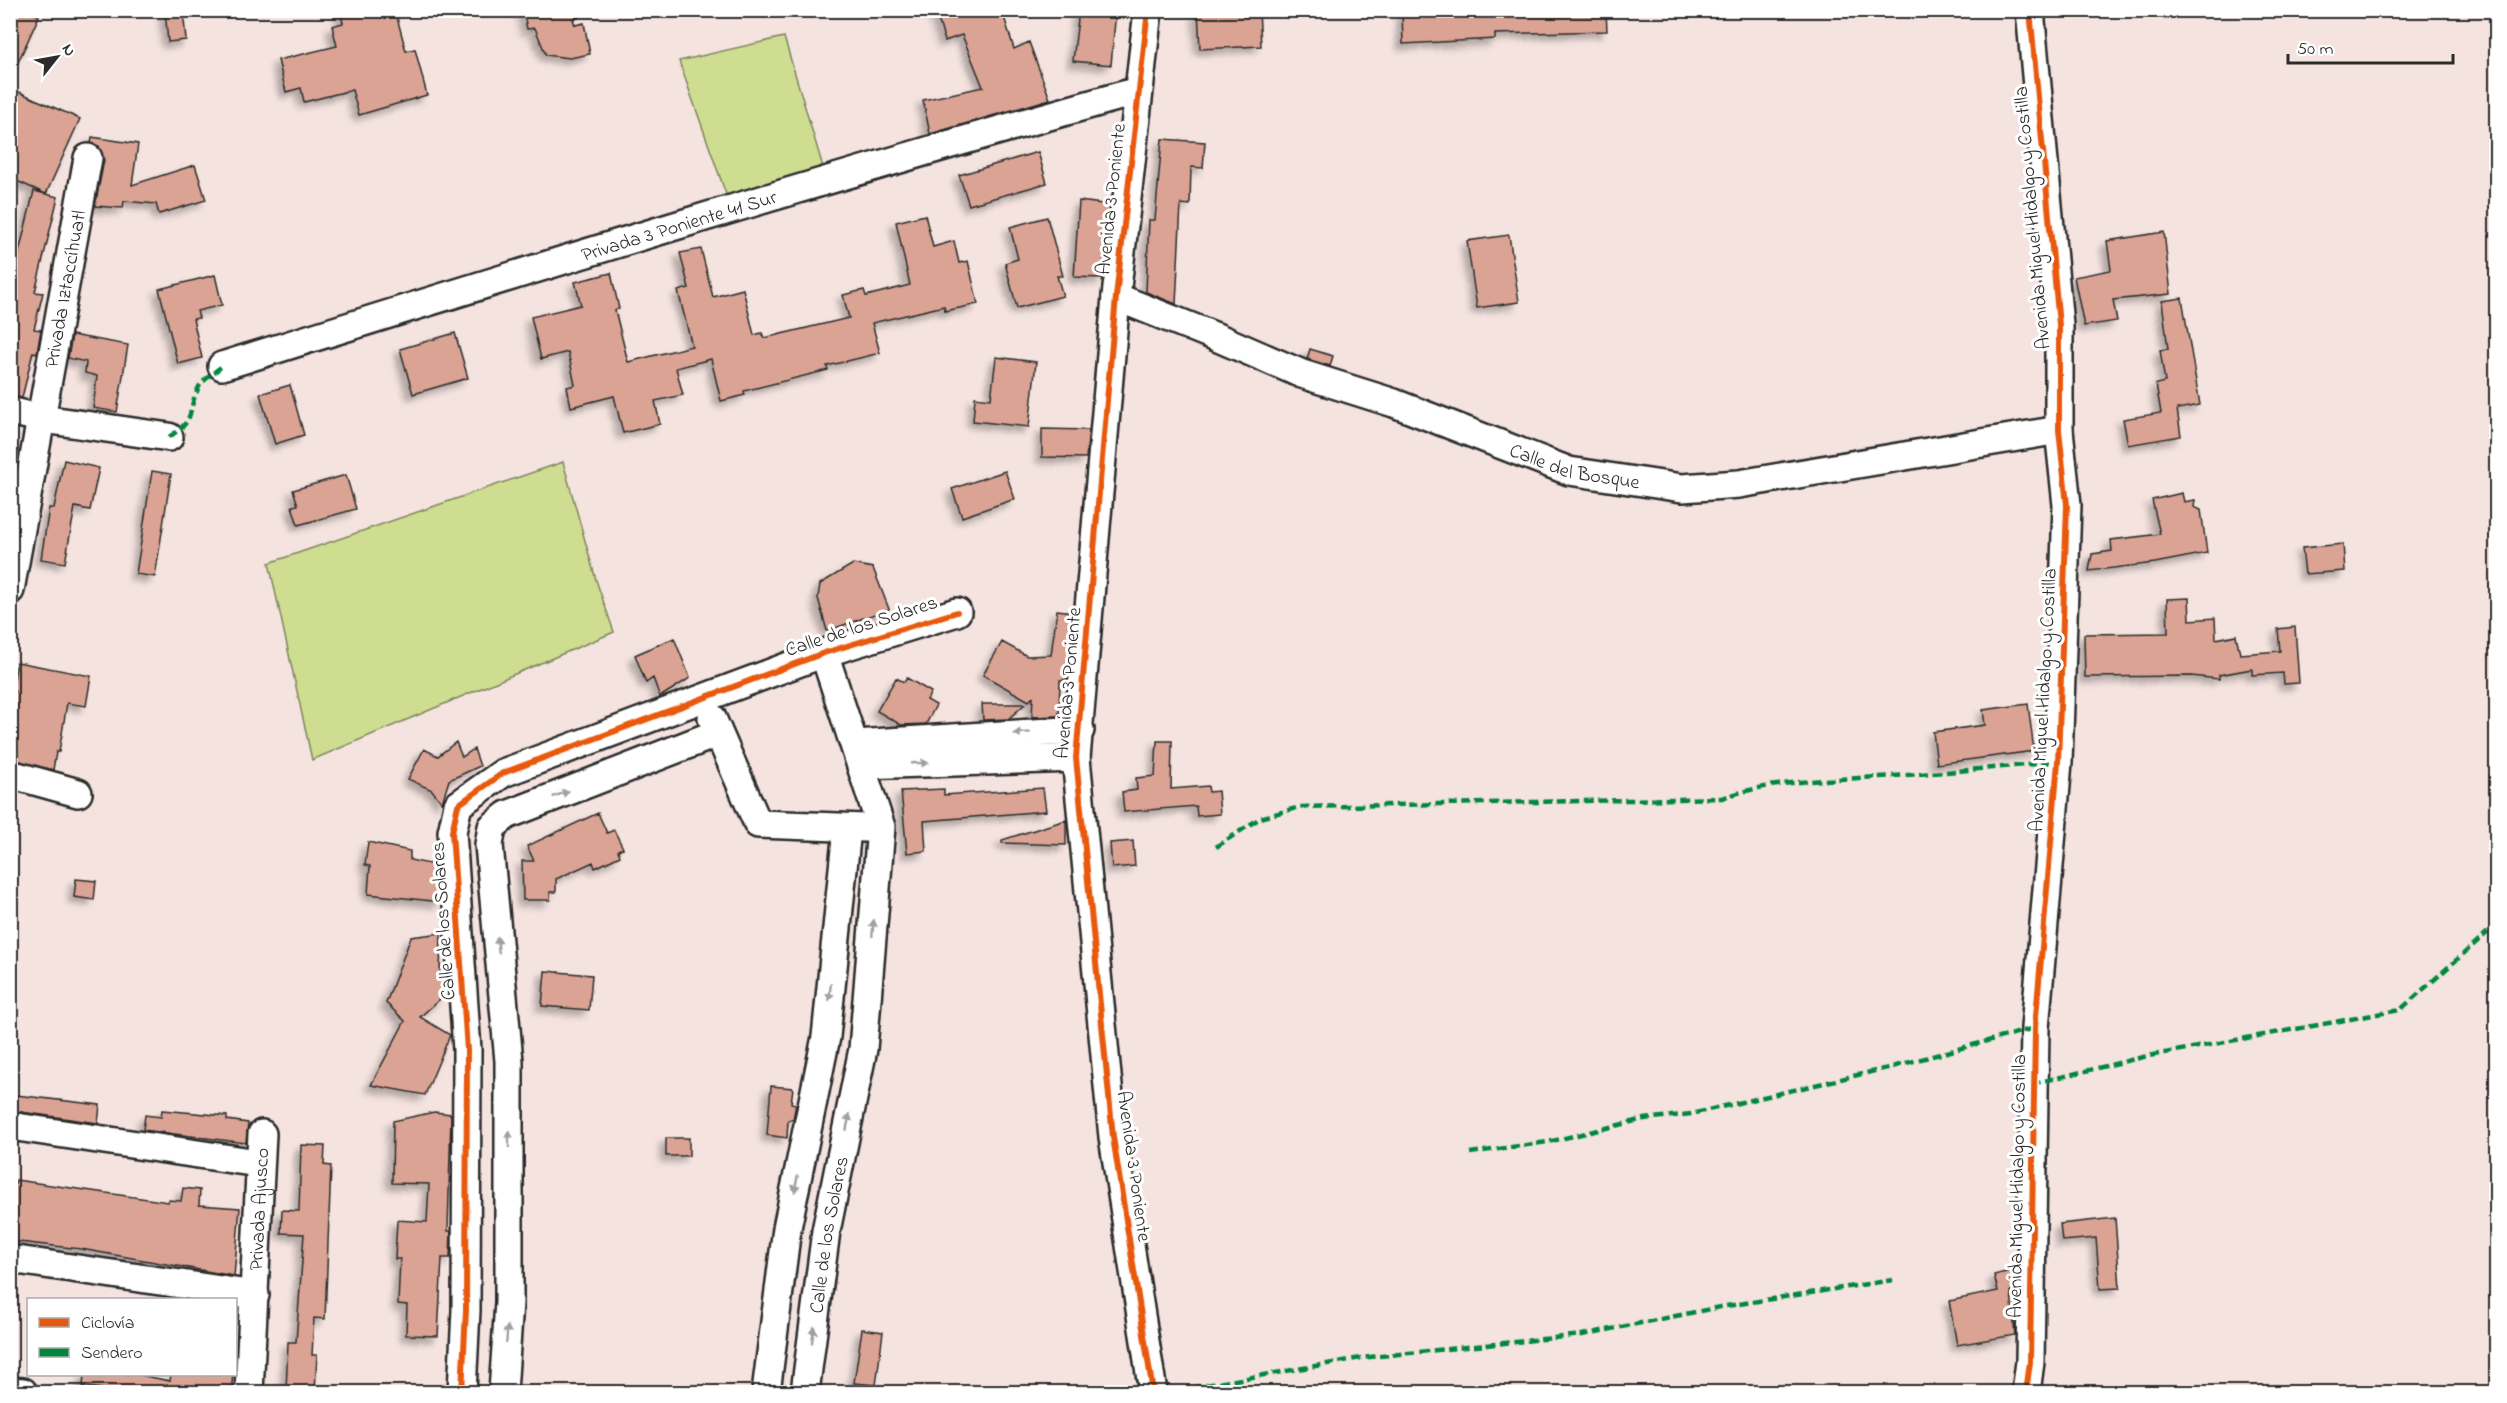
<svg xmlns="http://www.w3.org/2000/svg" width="2507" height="1403" font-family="'Indie Flower',sans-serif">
<defs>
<filter id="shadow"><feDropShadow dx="-5.5" dy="5.5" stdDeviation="3" flood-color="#0004"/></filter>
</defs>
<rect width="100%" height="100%" fill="#f4e3df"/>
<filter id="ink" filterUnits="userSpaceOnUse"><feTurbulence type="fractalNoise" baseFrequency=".0167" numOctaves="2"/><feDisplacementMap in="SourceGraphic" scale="12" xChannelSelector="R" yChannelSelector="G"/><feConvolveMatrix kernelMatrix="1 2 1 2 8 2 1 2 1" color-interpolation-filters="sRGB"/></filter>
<g filter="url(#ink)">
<path fill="#cfdd91" stroke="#7d845e" stroke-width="1.5" d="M 784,37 L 823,167 L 727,197 L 679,61 Z
M 563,462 L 596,580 L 614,632 L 312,760 L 269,563 Z"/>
<path fill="#daa393" stroke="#2b2b2b" stroke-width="1.5" filter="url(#shadow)" d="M 10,10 L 27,10 L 39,16 L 10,80 Z
M 183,10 L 186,40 L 168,42 L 165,11 Z
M 340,10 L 395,10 L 406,51 L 415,49 L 427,95 L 359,115 L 352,90 L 304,102 L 301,88 L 286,92 L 278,60 L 337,46 L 332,26 L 343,23 Z
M 523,10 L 577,10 L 578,18 L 573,19 L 575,25 L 584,23 L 590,54 L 570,58 L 546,55 L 535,28 L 527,29 Z
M 935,10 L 1002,10 L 1014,49 L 1029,42 L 1050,99 L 930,134 L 923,100 L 983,87 L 962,35 L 945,41 Z
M 1079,10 L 1116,10 L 1111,65 L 1073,61 Z
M 1198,10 L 1259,10 L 1261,46 L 1200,49 Z
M 1402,10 L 1606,10 L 1607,31 L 1495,34 L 1495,39 L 1403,44 Z
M 10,88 L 80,119 L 46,194 L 10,178 Z
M 92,137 L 138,144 L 132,185 L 195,165 L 206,200 L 159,214 L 156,204 L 124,201 L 123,208 L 95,206 L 104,160 L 99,146 L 91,143 Z
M 1162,139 L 1205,142 L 1203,168 L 1191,167 L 1190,205 L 1181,204 L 1176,304 L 1146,292 L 1149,220 L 1155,220 Z
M 1038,152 L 1047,183 L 969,205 L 959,175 Z
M 34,191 L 58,197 L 35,292 L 43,293 L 34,329 L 41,330 L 37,353 L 33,352 L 22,398 L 10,396 L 10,289 Z
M 1079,201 L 1110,205 L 1102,278 L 1074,277 Z
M 925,215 L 933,247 L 954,241 L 959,263 L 968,261 L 978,304 L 945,311 L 944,306 L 872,323 L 880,353 L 827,366 L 828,370 L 744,391 L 745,395 L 721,401 L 711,359 L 676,368 L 683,395 L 655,401 L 660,424 L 623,433 L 614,396 L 571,407 L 567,387 L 575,385 L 568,352 L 541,359 L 531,317 L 581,305 L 575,282 L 611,273 L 619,309 L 615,310 L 628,362 L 692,346 L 678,291 L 689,288 L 680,253 L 701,249 L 713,297 L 743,289 L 754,335 L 762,333 L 764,338 L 849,318 L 843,295 L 864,290 L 866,296 L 910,285 L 896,222 Z
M 1047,217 L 1063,276 L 1057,276 L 1063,296 L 1017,308 L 1005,263 L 1018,259 L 1010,227 Z
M 2164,232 L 2171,294 L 2113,300 L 2117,321 L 2084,326 L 2074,277 L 2111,270 L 2107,241 Z
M 1509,235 L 1519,302 L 1477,308 L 1467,241 Z
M 215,275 L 222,305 L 197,311 L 199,318 L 193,319 L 202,358 L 178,364 L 159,289 Z
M 2182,298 L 2200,405 L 2177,409 L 2181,436 L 2128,445 L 2123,419 L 2161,413 L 2156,384 L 2165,382 L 2160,350 L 2168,349 L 2162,301 Z
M 455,333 L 468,378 L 413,394 L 400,349 Z
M 72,335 L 128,345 L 117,412 L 93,408 L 97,376 L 85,373 L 86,362 L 68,358 Z
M 1310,349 L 1333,356 L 1330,366 L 1307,359 Z
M 996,357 L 1036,362 L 1029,427 L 973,421 L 975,397 L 991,399 Z
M 290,385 L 304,435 L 275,444 L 260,394 Z
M 1042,429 L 1089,430 L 1086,458 L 1042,457 Z
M 64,460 L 99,468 L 90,510 L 75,507 L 65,563 L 41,559 L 49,508 L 54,508 Z
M 152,471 L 171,474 L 155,577 L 136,574 Z
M 1005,471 L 1015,499 L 962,517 L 952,489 Z
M 346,475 L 356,509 L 298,525 L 292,506 L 298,505 L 293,490 Z
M 2182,493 L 2184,502 L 2195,500 L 2194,507 L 2201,510 L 2207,553 L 2155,563 L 2089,571 L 2092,554 L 2112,551 L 2111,540 L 2160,534 L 2152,500 Z
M 2343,544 L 2345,571 L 2305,574 L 2302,548 Z
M 853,564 L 873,568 L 889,609 L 827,631 L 818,598 L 820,584 Z
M 2189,598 L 2190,620 L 2215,618 L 2216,639 L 2236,635 L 2240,654 L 2280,651 L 2278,629 L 2295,627 L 2299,683 L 2284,684 L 2283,673 L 2252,675 L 2252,669 L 2219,675 L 2219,679 L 2191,676 L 2085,677 L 2084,634 L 2168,633 L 2167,599 Z
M 1057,610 L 1073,612 L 1068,663 L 1066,663 L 1067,680 L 1060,680 L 1059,716 L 1032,717 L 1033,697 L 1029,701 L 983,675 L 1002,642 L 1027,656 L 1051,655 Z
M 674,638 L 690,678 L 660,697 L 653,678 L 646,683 L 635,655 Z
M 17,662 L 91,676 L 86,706 L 67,703 L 59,752 L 56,752 L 53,770 L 10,759 L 10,717 L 15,691 L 12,690 Z
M 896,678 L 904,682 L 907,678 L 931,692 L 927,700 L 936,705 L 926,724 L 901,725 L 877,711 Z
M 982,704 L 1025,704 L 1008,719 L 983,720 Z
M 2028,704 L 2034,751 L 1937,764 L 1933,732 L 1985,725 L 1983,710 Z
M 1157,741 L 1172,741 L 1171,789 L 1208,786 L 1209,792 L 1218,791 L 1220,814 L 1197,816 L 1196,806 L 1124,812 L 1122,792 L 1137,790 L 1136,778 L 1155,776 Z
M 456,742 L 462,757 L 474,749 L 480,766 L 449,780 L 442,803 L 432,790 L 408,779 L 424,749 L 438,756 Z
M 1043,788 L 1046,811 L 924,821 L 926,851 L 907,853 L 901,791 L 944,789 L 944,795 Z
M 598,813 L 607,833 L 614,830 L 623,848 L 618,850 L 620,856 L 595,868 L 593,862 L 556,879 L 556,892 L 550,892 L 550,900 L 523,900 L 522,861 L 534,861 L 527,846 Z
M 1066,820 L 1066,845 L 1002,843 L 1002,840 Z
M 1133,841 L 1135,866 L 1112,868 L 1110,843 Z
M 368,842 L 410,851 L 410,860 L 439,866 L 441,902 L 368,894 L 370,866 L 365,865 Z
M 76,879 L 96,881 L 94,900 L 74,897 Z
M 441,933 L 440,978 L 447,987 L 440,999 L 420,1017 L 450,1035 L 425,1095 L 371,1085 L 405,1021 L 386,1003 L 411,937 Z
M 545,971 L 592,975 L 589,1010 L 542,1006 Z
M 771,1086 L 793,1088 L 791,1103 L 796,1104 L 793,1120 L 788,1120 L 787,1138 L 767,1135 Z
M 16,1095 L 100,1105 L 98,1123 L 14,1111 Z
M 162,1110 L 227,1116 L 227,1120 L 248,1123 L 246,1143 L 143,1130 L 145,1115 L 161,1117 Z
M 434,1112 L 451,1114 L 448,1231 L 451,1231 L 450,1258 L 442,1258 L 438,1336 L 406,1335 L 407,1305 L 398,1304 L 400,1259 L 395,1259 L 397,1220 L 427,1222 L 429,1184 L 392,1183 L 393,1121 Z
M 666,1138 L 689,1138 L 689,1156 L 666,1156 Z
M 301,1145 L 325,1146 L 324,1165 L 331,1166 L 325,1319 L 314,1318 L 312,1355 L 317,1355 L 315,1392 L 286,1392 L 288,1342 L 296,1342 L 304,1234 L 281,1233 L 282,1210 L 299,1211 Z
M 16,1180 L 168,1202 L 169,1200 L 181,1201 L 183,1188 L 200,1190 L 199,1205 L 240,1208 L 234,1276 L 81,1249 L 10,1241 L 10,1183 L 15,1184 Z
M 2115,1218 L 2120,1288 L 2100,1289 L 2096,1238 L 2062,1241 L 2060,1224 Z
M 2014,1270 L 2015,1291 L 2011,1291 L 2015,1335 L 1957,1345 L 1949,1301 L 1998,1291 L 1994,1275 Z
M 862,1329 L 883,1332 L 876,1385 L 854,1383 Z
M 84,1374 L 135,1374 L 170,1381 L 171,1374 L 233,1374 L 231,1392 L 121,1392 L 83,1386 Z"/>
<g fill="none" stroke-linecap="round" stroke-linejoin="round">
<g stroke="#2b2b2b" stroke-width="32">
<g id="minor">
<path d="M 1148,10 L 1116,297 L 1076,758 L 1113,1137 L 1153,1392"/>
<path id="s1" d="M 1116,297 L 1214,336 L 1302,374 L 1394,403 L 1569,471 L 1682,488 L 1739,484 L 2059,430"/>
<path id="s2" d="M 222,366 C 527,271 831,176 1138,91"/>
<path d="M 10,411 L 43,419 L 169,437"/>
<path id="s3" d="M 10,590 L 88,158"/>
<path d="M 712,718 L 758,824 L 865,828"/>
<path d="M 855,744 L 1080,730"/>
<path d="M 861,765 L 1076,758"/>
<path d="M 10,774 L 78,793"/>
<path d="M 10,1126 L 258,1163"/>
<path d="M 10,1259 L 255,1295"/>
<path d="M 10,1391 L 23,1392"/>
<path id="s4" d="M 249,1392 L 262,1134"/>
<path d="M 462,1392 L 466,1310 L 467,1050 L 452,832 L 458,805 L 503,773 L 824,653 L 957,612"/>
<path d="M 503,1392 L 509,1302 L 509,1061 L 489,845 L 492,827 L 507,815 L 718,733"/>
<path d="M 766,1392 L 787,1228 L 826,1037 L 847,829"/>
<path id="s5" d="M 805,1392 L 826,1231 L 863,1049 L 881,827 L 824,653"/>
<path d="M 2026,1392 L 2030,1362 L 2035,1028 L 2058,762 L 2067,505 L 2059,430 L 2059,325 L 2030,10"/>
</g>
</g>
<use href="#minor" stroke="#fff" stroke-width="27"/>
<path stroke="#00873e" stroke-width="4.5" stroke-dasharray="9 4.5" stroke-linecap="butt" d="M 169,437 C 197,419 186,414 198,389 C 201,381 215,372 222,366
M 1216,847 L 1260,818 L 1300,807 L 1722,798 C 1777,779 1836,780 1894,776 C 1948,772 2003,767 2058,762
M 2032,1084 L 2143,1057 L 2400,1010 L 2488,932
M 1470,1153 L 1548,1142 L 1644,1119 L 1691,1114 L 1892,1067 L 2035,1028
M 1180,1392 L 1195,1387 L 1361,1358 L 1582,1335 L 1720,1307 L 1893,1280"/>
<g stroke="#fff" stroke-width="10">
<path id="cycleway" d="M 1148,10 L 1116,297 L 1076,758 L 1113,1137 L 1153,1392
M 462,1392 L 466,1310 L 467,1050 L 452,832 L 458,805 L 503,773 L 824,653 L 957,612
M 2026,1392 L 2030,1362 L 2035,1028 L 2058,762 L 2067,505 L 2059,430 L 2059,325 L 2030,10"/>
</g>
<use href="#cycleway" stroke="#e8590c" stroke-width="6"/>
</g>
<defs><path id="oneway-solid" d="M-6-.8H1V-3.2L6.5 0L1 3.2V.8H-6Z" transform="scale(1.5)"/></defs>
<g fill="#a0a0a0">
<use href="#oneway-solid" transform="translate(1022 733) rotate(176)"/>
<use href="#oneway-solid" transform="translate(920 763) rotate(-2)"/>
<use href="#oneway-solid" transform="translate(561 794) rotate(-21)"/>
<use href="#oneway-solid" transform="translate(873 928) rotate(-85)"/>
<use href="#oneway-solid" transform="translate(498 945) rotate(-95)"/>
<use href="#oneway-solid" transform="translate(830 992) rotate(96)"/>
<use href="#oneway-solid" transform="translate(848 1122) rotate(-79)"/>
<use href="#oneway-solid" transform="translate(509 1139) rotate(-90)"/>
<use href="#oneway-solid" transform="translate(796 1184) rotate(101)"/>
<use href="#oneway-solid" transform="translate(507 1334) rotate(-86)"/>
<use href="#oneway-solid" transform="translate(813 1335) rotate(-82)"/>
</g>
</g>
<g text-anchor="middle" stroke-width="6" stroke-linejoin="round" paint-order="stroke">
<g font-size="20" fill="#2b2b2b" stroke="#fff">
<text transform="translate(1110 199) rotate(-84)" y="7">Avenida 3 Poniente</text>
<text transform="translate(2031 218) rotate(-95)" y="7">Avenida Miguel Hidalgo y Costilla</text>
<text dy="7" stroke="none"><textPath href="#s2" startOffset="478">Privada 3 Poniente 41 Sur</textPath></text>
<text dy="7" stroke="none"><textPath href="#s3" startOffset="306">Privada Iztaccíhuatl</textPath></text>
<text dy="7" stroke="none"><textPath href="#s1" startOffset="490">Calle del Bosque</textPath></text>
<text transform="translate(861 625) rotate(-18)" y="7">Calle de los Solares</text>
<text transform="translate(1067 683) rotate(-85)" y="7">Avenida 3 Poniente</text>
<text transform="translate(2042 700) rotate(-87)" y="7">Avenida Miguel Hidalgo y Costilla</text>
<text transform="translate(442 921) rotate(-94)" y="7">Calle de los Solares</text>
<text transform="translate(1135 1166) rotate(82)" y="7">Avenida 3 Poniente</text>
<text transform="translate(2016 1186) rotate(-89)" y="7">Avenida Miguel Hidalgo y Costilla</text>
<text dy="7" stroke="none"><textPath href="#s4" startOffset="183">Privada Ajusco</textPath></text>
<text dy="7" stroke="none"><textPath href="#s5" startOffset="159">Calle de los Solares</textPath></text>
</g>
</g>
<rect width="2507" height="1403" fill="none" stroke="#fff" stroke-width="36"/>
<rect x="18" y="18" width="2471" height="1367" fill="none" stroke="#2b2b2b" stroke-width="2" filter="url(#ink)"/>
<rect x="27" y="1298" width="210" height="78" fill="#ffffff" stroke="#aaaaaa" stroke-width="1.5"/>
<rect x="39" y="1318" width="30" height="9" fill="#e8590c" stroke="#aaaaaa" stroke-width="1.5"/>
<text x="81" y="1328" font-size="18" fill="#2b2b2b">Ciclovía</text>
<rect x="39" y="1348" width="30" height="9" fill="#00873e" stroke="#aaaaaa" stroke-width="1.5"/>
<text x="81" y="1358" font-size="18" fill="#2b2b2b">Sendero</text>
<g transform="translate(57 57) rotate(59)" stroke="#ffffff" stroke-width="4.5" paint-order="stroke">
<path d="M0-4.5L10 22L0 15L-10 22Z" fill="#2b2b2b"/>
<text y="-9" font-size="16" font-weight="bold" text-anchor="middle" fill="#2b2b2b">N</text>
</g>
<path d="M2288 54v9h165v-9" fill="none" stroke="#2b2b2b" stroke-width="3"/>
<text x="2297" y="54" font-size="18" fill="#2b2b2b" stroke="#ffffff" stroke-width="4.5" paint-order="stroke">50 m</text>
</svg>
